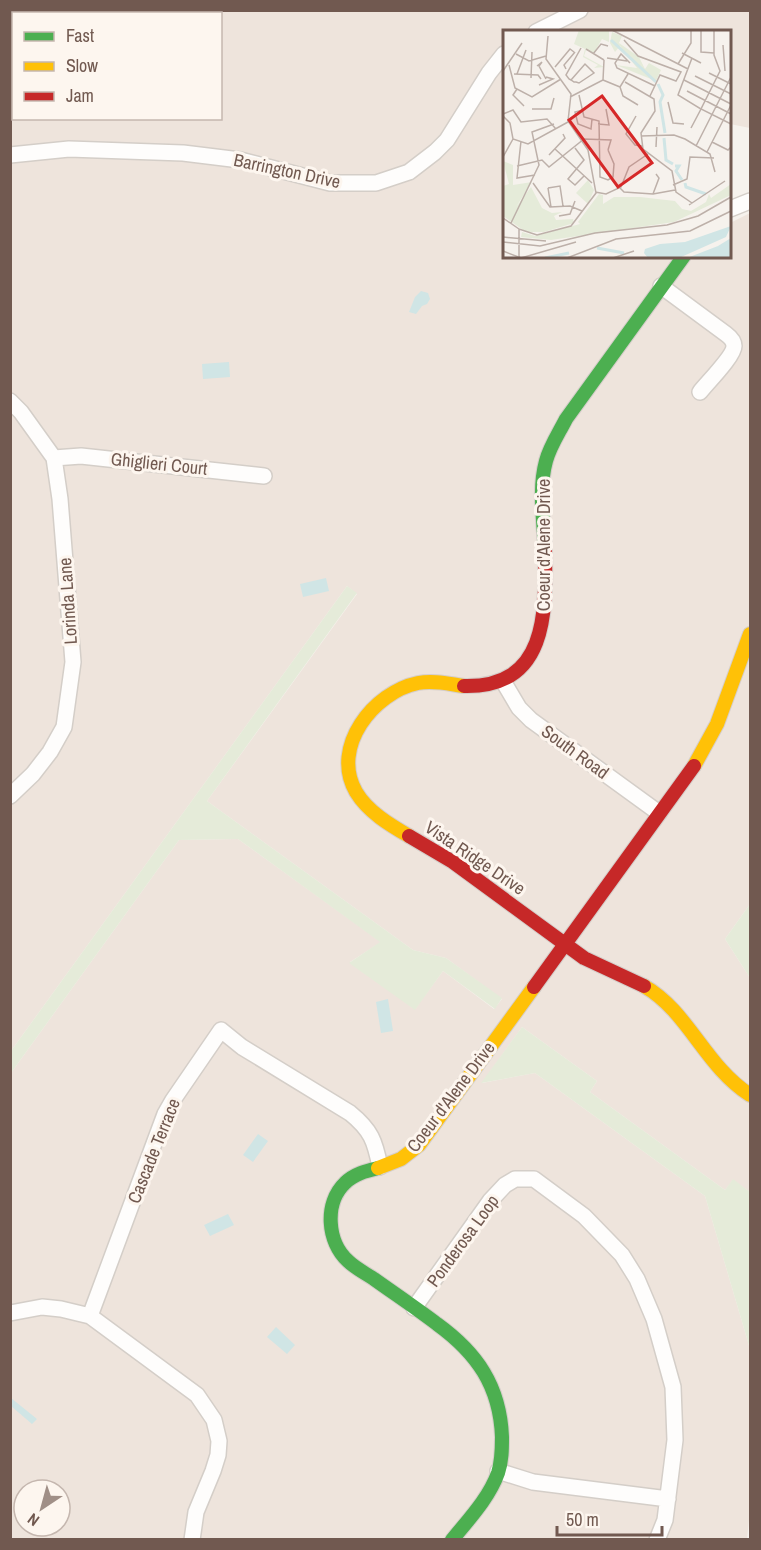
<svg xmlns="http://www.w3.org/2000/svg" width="761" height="1550" font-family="'Archivo Narrow',sans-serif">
<rect width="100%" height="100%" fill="#f6f2ed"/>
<path fill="#eee4dc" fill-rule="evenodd" d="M 11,11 L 750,11 L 750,128 L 730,124 L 730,32 L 504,32 L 504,256 L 730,256 L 730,223 L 750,213 L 750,904 L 725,939 L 750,978 L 750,1192 L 733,1180 L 725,1190 L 590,1092 L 597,1081 L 522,1027 L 482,1083 L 535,1073 L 705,1196 L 750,1349 L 750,1511 L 747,1539 L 11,1539 L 11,1073 L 179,840 L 238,839 L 381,942 L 350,962 L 415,1009 L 443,971 L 494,1009 L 502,999 L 446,958 L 413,950 L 207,801 L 357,594 L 347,586 L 11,1051 ZM 14,14 L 220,14 L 220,118 L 14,118 ZM 24,1490 L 60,1490 L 60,1526 L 24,1526 Z"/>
<path fill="#e5ebd9" d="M 347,586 L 357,593 L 207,801 L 413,950 L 446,958 L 502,998 L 495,1009 L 443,971 L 415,1010 L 349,963 L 380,942 L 238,839 L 179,840 L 11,1073 L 11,1051 Z
M 750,904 L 750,978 L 725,939 Z
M 522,1027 L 597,1081 L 590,1092 L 725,1190 L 733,1179 L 750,1192 L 750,1349 L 705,1196 L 535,1073 L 481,1083 Z"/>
<path fill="#d0e5e5" d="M 421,291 L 428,293 L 430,299 L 427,304 L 422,306 L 416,314 L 409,312 L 415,297 Z
M 229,362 L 230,377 L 203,379 L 202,364 Z
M 326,578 L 329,591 L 303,597 L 300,584 Z
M 388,999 L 393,1031 L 381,1033 L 376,1002 Z
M 258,1134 L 268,1141 L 253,1162 L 243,1155 Z
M 228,1214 L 234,1225 L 210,1236 L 204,1225 Z
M 276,1327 L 295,1345 L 287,1354 L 267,1337 Z
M 11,1398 L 37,1419 L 32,1424 L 11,1406 Z"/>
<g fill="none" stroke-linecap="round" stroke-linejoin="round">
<g stroke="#d4cec8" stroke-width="18">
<path id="street" d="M 536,32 L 580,10
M 10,155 L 69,149 L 183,153 L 240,160 L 330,183 L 376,183 L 409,172 L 435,152 L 447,140 L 489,73 L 504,54
M 730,209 L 750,201
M 661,286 L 726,334 C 730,337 734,341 734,346 C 734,356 707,383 700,392
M 10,401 L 21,412 L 54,458 L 60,499 L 73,662 L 64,727 L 50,752 L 33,774 L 10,796
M 54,458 L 81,456 L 264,476
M 503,681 L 519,708 L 531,720 L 659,813
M 414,1308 L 490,1201 L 505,1185 L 515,1179 L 534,1179 L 584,1216 L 622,1255 L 637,1279 L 654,1319 L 673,1387 L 675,1440 L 665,1520 L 657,1540
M 10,1313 L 42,1307 L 61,1309 L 90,1316 L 197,1395 L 214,1420 L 219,1441 L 218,1455 L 213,1471 L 196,1512 L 192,1540
M 90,1316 L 165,1114 L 173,1100 L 221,1030 L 242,1047 L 350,1113 C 371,1130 375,1141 380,1167
M 498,1471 L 533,1482 L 668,1499"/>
</g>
<g stroke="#d5ceca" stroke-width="16">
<path id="fast" d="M 545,550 C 544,521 538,490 546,461 C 550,446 559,433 566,419 L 684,256
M 378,1168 C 366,1171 354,1174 345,1183 C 324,1203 327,1242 348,1261 C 355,1268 365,1273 374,1279 C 395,1294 416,1308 437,1324 C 477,1353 500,1386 502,1437 C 502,1449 502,1461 498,1473 C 489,1498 469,1519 452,1540"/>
</g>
<g stroke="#d5ceca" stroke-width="16">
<path id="slow" d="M 694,766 L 717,724 L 750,634
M 409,836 C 390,825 368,812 356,792 C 330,747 374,692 418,683 C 434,680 449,684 464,686
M 644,986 C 689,1012 704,1065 750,1095
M 378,1168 L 401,1159 L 419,1145 L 534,987"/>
</g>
<g stroke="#d5ceca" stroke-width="16">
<path id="jam" d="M 464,686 C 548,688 546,612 545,550
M 409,836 L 453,862 L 584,958 L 644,986
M 534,987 L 694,766"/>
</g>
<use href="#street" stroke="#fefdfc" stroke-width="15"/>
<use href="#fast" stroke="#4caf50" stroke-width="14"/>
<use href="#slow" stroke="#ffc107" stroke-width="14"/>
<use href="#jam" stroke="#c62828" stroke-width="14"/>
</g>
<g text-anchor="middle" stroke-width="6" stroke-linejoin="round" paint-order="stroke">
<g font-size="18" fill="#715950" stroke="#fdf6ef">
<text transform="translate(287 171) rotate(12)" y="6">Barrington Drive</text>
<text transform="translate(159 464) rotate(6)" y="6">Ghiglieri Court</text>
<text transform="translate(544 545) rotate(-90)" y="6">Coeur d'Alene Drive</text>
<text transform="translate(68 601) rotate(-94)" y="6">Lorinda Lane</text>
<text transform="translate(575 752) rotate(36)" y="6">South Road</text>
<text transform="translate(475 858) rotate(34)" y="6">Vista Ridge Drive</text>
<text transform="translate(451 1097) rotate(-53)" y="6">Coeur d'Alene Drive</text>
<text transform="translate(154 1151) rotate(-68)" y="6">Cascade Terrace</text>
<text transform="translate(463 1241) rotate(-54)" y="6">Ponderosa Loop</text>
</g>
</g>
<g transform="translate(503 30)">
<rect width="228" height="228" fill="#f6f2ed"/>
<path d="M 76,0 L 106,0 L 106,12 L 99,9 L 91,23 L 83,20 L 81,26 L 101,37 L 91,38 L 95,35 L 80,27 L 82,19 L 71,14 ZM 109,2 L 119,6 L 116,13 L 136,27 L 142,39 L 146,33 L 158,40 L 153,51 L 113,35 L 134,38 L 117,16 L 112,22 L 107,13 ZM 0,131 L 10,135 L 10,155 L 29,152 L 13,177 L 28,157 L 39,178 L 49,183 L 59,182 L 51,186 L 53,190 L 70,189 L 71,193 L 41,202 L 23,202 L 0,186 L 0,156 L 6,154 ZM 85,150 L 91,160 L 85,174 L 73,163 ZM 228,154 L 228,165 L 171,192 L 48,210 L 18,207 L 19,202 L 32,206 L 77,194 L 75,192 L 96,164 L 100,165 L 100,174 L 111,167 L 137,167 L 172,171 L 179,179 L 188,181 L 203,172 L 206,164 L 208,168 Z" fill="#e5ebd9"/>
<path d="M 228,196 L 223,207 L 176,228 L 145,228 L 141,223 L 142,219 L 157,214 L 182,212 ZM 228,208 L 228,228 L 184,228 L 215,216 Z" fill="#d0e5e5"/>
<path fill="none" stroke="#d0e5e5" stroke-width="3" d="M 108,10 L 153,52M 155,54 L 160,65 L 157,72 L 162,103M 161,108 L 163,130 L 170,134M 172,136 L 176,136 L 173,141 L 179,150M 182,153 L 183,157 L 203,164M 94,218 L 121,223M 42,228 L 66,223"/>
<path fill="none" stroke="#bdb0a9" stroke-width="1.5" d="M 109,0 L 185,39M 198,0 L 198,22 L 211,23M 211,0 L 211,25 L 217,41 L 198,79 L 228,94M 121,10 L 135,26 L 178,42 L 173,51 L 157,45 L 147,66M 220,15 L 222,41M 83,19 L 101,30M 179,23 L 198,33M 13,24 L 26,31 L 43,26M 90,24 L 98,14 L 105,16M 104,28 L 124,31M 127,33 L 118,24 L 112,33 L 114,38 L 152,56M 175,34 L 188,13 L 188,0M 6,35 L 12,58 L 29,67 L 58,49M 34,36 L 39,32 L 36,36 L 43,49M 52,37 L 67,19 L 71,22M 63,39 L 61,35 L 72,22M 0,41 L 19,13M 206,43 L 228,54M 11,44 L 35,45 L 38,49M 14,44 L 23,20M 192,46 L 228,64M 28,48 L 29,22M 68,50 L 82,34 L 91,43 L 76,53 L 73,52 L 71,52 L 68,50 L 66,49 L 63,45 L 78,18M 100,50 L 117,57 L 125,44M 181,50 L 228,74M 122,52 L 151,69 L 152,81 L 138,103 L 140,119 L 169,141 L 173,162 L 189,173M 36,55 L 50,49 L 43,47M 117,57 L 120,66 L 135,75M 14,59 L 10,65 L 21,76M 184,61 L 228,84M 76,65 L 81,87 L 96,91 L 97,147 L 105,150 L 110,147 L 111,134 L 105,120M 67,67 L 100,50 L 101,30M 165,72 L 170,93 L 181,94M 29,79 L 48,79 L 51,68M 80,80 L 72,82 L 75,94 L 88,99 L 89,89M 0,84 L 10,80 L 18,92 L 44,89 L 53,99M 0,86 L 7,93 L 10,109 L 25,114 L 65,92M 133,86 L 123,104 L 132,115 L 139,116M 95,94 L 106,95 L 103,79M 188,98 L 198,79 L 175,65 L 189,28M 138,106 L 171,105 L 182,109 L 207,124 L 212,142M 18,111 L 14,148 L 32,145M 209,112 L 225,120 L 228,117M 193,116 L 228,47M 153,117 L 154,97M 72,118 L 81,130 L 65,149 L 72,155 L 81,146M 52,119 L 89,153M 204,122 L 228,75M 46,125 L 62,108 L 60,104M 0,127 L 10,109M 14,136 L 39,130 L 46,137 L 81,109 L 108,110 L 105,120M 30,153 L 47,177 L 67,176 L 79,181M 170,155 L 184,149 L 187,127 L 211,128M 45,158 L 57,156 L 60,176M 45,158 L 48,177M 117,158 L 121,162 L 150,164 L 172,160M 92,162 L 103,164 L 118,157 L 126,137 L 145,124M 150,164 L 156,148 L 153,144M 186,175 L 222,151M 56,186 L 67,184 L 72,171M 0,188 L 16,199M 8,193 L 36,135 L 29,102 L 51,94M 0,207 L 43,211M 0,212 L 37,216 L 92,203 L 164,195 L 195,186 L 228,167M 0,221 L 18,228 L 73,212M 16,228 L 16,199 L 34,205 L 68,196 L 93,163 L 85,120 L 65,91 L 68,64 L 43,29 L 45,6M 64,228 L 113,209 L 187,201 L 228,181M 110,228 L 131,221"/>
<path fill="#d62828" fill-opacity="0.15" stroke="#d62828" stroke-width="3" d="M 99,66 L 149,133 L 115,157 L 66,90 Z"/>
<rect width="228" height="228" fill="none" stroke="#715950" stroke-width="3"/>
</g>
<rect width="761" height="1550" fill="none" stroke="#715950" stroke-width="24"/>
<rect x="12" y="12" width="210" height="108" fill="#fdf6ef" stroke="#c5b7af" stroke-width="1.5"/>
<rect x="24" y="32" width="30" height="9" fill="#4caf50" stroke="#c5b7af" stroke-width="1.5"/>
<text x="66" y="42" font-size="18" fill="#715950">Fast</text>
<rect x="24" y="62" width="30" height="9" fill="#ffc107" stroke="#c5b7af" stroke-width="1.5"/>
<text x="66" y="72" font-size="18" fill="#715950">Slow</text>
<rect x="24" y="92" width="30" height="9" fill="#c62828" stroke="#c5b7af" stroke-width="1.5"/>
<text x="66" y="102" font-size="18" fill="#715950">Jam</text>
<g transform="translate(42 1508) rotate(216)"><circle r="28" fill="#fdf6ef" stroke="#c5b7af" stroke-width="1.5"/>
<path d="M0-4.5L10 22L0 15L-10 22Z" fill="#a08f87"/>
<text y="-9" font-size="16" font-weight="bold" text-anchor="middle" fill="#715950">N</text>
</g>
<path d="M557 1526v9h105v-9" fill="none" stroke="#715950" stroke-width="3"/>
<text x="566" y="1526" font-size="18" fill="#715950" stroke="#fdf6ef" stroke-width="4.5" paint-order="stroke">50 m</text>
</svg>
